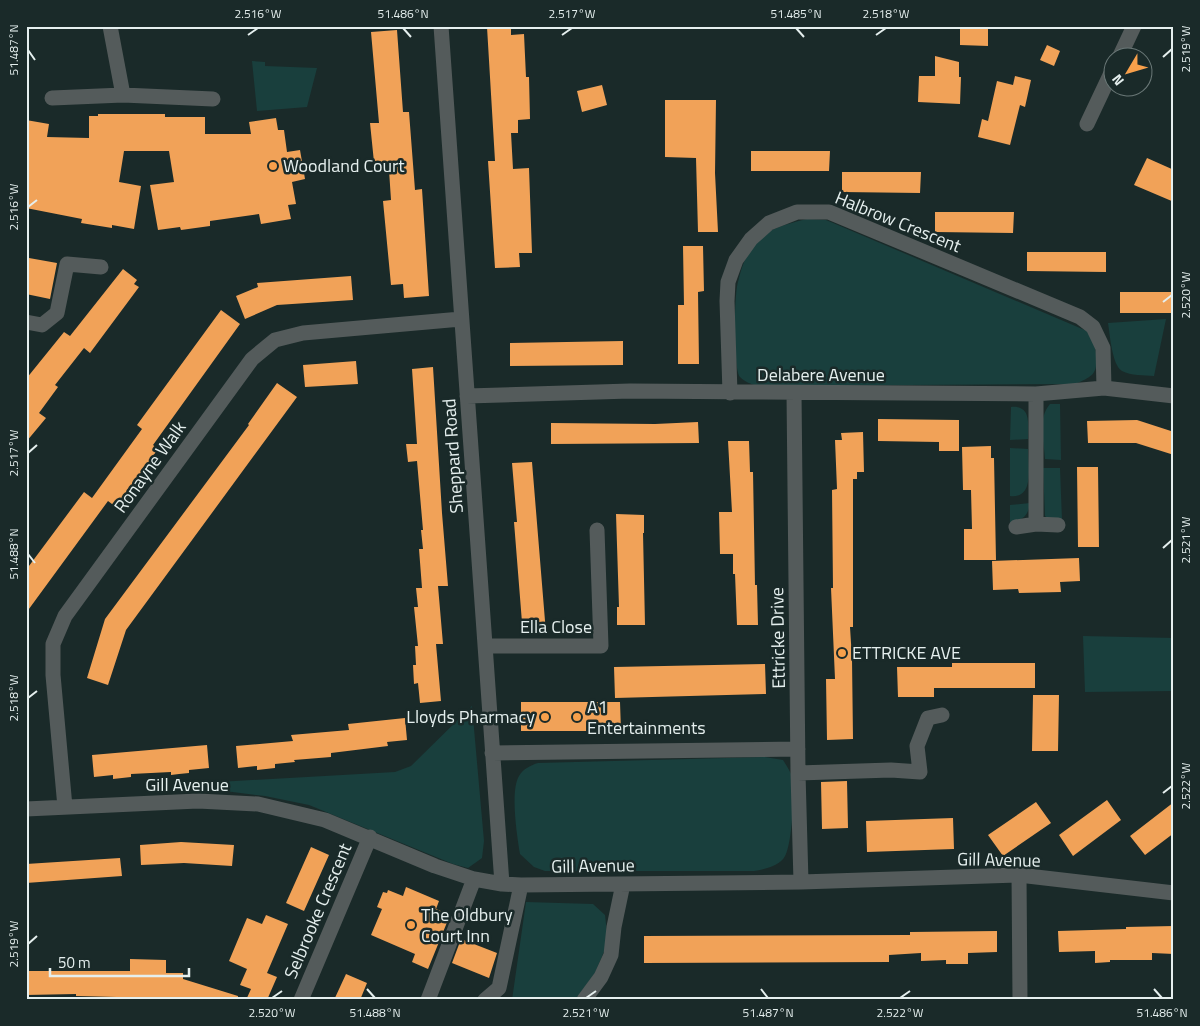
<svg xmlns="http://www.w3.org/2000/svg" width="1200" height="1026" font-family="'Titillium Web',sans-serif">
<rect width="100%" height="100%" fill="#1a2a29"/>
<path fill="#193f3d" d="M 252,61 L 265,62 L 265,66 L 317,68 L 307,107 L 257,111 Z
M 807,219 L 826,220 L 1087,331 C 1095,340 1095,341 1096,353 C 1098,373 1094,376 1075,384 L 757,386 C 751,384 745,382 740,377 C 733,369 734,295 738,282 C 741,268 747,251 757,240 C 769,228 791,223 807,219 Z
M 1166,319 L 1154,376 C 1144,375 1131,376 1122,371 C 1112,365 1110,335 1108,323 Z
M 1050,404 L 1060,404 L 1061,460 L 1045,459 C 1044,441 1037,419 1050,404 Z
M 1011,407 C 1032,405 1028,425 1028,439 L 1010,440 Z
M 1010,448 L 1028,449 C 1028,465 1035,499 1010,496 Z
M 1043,468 L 1060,468 L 1062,520 L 1050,520 L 1045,516 Z
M 1030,503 C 1028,517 1022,520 1010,523 L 1010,505 Z
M 1083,636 L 1174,638 L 1174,691 L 1085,692 Z
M 472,706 L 484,841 L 482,858 L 468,868 L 453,864 L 309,805 L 265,796 L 217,790 L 218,782 L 395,772 L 411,766 Z
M 765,757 L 783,760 C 786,765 789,769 791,774 C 796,785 792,845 785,856 C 780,866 765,869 754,871 L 545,871 L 534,867 L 520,854 C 517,836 510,791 519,776 C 523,769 531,765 538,763 Z
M 526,902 L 593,904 L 605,915 L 608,942 L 595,973 L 575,1000 L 512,1000 Z"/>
<path fill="#f1a258" d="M 511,26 L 511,35 L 524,34 L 526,77 L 529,77 L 530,119 L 518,120 L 518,133 L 511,133 L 513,169 L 529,168 L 532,253 L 519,253 L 520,267 L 495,268 L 488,161 L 495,161 L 487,27 Z
M 960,26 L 988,26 L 988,46 L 960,45 Z
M 397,30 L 403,112 L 409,112 L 415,190 L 422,189 L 429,296 L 404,298 L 403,284 L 391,285 L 383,201 L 391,200 L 389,170 L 375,172 L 370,123 L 379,123 L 371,32 Z
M 1047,45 L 1060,51 L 1054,66 L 1040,60 Z
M 935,56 L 959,62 L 959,77 L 961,77 L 960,104 L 918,102 L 919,76 L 935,76 Z
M 1015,76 L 1031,80 L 1025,107 L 1020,105 L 1010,145 L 978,137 L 982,119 L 988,121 L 997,81 L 1013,85 Z
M 602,85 L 607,105 L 582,112 L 577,91 Z
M 665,100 L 716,100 L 715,173 L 718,232 L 698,232 L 696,158 L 665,157 Z
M 98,114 L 165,114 L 165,117 L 205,117 L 205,134 L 251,134 L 249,122 L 276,118 L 278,130 L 284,130 L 287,152 L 300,150 L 305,179 L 292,182 L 296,204 L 288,205 L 291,219 L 261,224 L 259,214 L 210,221 L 210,226 L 181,230 L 180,227 L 158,230 L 150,185 L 174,182 L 169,151 L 124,151 L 119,182 L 141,186 L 134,229 L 112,225 L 112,228 L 81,223 L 82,219 L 26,208 L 26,120 L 49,124 L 47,137 L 89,138 L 89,116 L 98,116 Z
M 751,151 L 830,151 L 829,171 L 751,171 Z
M 1147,158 L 1174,170 L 1174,202 L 1134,185 Z
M 842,172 L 921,172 L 920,193 L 842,192 Z
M 935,212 L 1014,212 L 1013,233 L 935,232 Z
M 683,246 L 703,246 L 704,291 L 698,292 L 699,364 L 678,364 L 678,305 L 684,305 Z
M 1027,252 L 1106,252 L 1106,272 L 1027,271 Z
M 29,258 L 57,263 L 50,299 L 26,294 L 26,274 Z
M 123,269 L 137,280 L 134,284 L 139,287 L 90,353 L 84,348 L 55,385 L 58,387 L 39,413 L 46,418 L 26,442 L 26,379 L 64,332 L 70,336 Z
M 351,276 L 353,300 L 277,305 L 245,319 L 236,296 L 258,287 L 257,283 Z
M 1120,292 L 1174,292 L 1174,313 L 1120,313 Z
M 221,310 L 240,324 L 153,445 L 158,449 L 116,507 L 108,501 L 26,613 L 26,570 L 84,492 L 92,498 L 142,429 L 137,425 Z
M 623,341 L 623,365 L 510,366 L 510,343 Z
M 356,361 L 358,384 L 305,387 L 303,365 Z
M 433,367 L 442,513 L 448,586 L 438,586 L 443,644 L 436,644 L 441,701 L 420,703 L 418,683 L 414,684 L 413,665 L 416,665 L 415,646 L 418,646 L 414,607 L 418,607 L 416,588 L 422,588 L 419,549 L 423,549 L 421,530 L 423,530 L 417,461 L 408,462 L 406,444 L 417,444 L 412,369 Z
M 277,383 L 297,397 L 126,630 L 108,685 L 87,678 L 105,619 L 249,425 L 248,424 Z
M 878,419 L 959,420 L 959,451 L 939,451 L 939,442 L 878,441 Z
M 1137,420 L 1174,432 L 1174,455 L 1136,443 L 1088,443 L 1087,421 Z
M 698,422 L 699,443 L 551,444 L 551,423 L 655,424 Z
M 863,432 L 864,472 L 857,472 L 857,479 L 853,479 L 853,627 L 850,627 L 852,659 L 853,739 L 827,740 L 826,679 L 835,679 L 831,588 L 833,588 L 832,490 L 837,489 L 835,440 L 842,440 L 841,433 Z
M 728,441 L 749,441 L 750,472 L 753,472 L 755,585 L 757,585 L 758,625 L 737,625 L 735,574 L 733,574 L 733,554 L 720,554 L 719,512 L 732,512 Z
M 991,446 L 991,458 L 994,458 L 996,560 L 964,560 L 964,529 L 972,529 L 971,490 L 963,490 L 962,447 Z
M 532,462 L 546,633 L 523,635 L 514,522 L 517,522 L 512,463 Z
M 1077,467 L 1098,467 L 1099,547 L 1078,547 Z
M 616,514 L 644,515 L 644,533 L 643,533 L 645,625 L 617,625 L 617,607 L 619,607 Z
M 1079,558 L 1080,581 L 1060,582 L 1061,592 L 1019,593 L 1018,589 L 993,590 L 992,561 Z
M 952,663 L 1035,663 L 1035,688 L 934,688 L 934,697 L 898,697 L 897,667 L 952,667 Z
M 765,664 L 766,694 L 615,698 L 614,667 Z
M 1033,695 L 1059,695 L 1058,751 L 1032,751 Z
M 521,702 L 620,702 L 621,731 L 521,731 Z
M 405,718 L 407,740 L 387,742 L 388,746 L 331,753 L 331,757 L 294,760 L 295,762 L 275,764 L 275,768 L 257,770 L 257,766 L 238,768 L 236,746 L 293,741 L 291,735 L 349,730 L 348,724 Z
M 207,745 L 209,768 L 189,770 L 189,773 L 179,774 L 171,775 L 171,772 L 131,774 L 131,777 L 113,779 L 113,775 L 94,777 L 92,755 Z
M 847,781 L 848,828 L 822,829 L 821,782 Z
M 1107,800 L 1121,820 L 1073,856 L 1059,835 Z
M 1036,802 L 1051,823 L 1003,856 L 988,835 Z
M 1174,802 L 1174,833 L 1145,855 L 1130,836 Z
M 953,818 L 954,849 L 867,852 L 866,821 Z
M 181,842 L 234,845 L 232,866 L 184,863 L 141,865 L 140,845 Z
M 311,847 L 329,855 L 304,911 L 286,903 Z
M 120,858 L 122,876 L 26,883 L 26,864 Z
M 406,887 L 439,901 L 436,909 L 450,915 L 428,969 L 412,962 L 415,954 L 371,935 L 382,909 L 377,907 L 383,892 L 387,893 L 388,890 L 403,896 Z
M 266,915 L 288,924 L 267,973 L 277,977 L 267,1000 L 246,1000 L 251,989 L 240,985 L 247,969 L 229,961 L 247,918 L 262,924 Z
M 1174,926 L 1174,954 L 1152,953 L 1152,960 L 1110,960 L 1110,962 L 1095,963 L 1095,951 L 1059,952 L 1058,931 L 1126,929 L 1126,927 Z
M 997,931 L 997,952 L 968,953 L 968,964 L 946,964 L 946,960 L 921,961 L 921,953 L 889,955 L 889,962 L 644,963 L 644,936 L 910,935 L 910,932 Z
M 461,939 L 497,953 L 489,978 L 452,963 Z
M 130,959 L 166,960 L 166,973 L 183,973 L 183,979 L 238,996 L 238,1000 L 76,996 L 76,994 L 26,995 L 26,971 L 130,971 Z
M 346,974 L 367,983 L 360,1000 L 334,1000 Z"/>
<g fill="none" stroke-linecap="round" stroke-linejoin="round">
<path stroke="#545b5b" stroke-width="15" d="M 110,26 L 123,95
M 441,26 L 502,884
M 1119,58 L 1134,26
M 52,98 L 123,95 L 213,99
M 1087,124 L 1112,71
M 26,322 L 42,325 L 57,313 L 67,264 L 101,267
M 730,393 L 727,301 L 728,282 L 736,260 L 751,239 L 769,223 L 797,212 L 829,212 L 1080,317 L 1093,327 L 1103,348 L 1104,388
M 794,393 L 798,773 L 801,882
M 1036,394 L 1036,524 L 1058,525
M 467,396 L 630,391 L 1036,394 L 1104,388 L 1174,396
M 1016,527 L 1036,524
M 485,646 L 601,646 L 597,530
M 492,753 L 798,749
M 798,773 L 891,770 L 920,772 L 917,746 L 928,718 L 942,715
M 65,807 L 53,675 L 53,644 L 65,616 L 252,359 L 275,340 L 303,333 L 461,319
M 26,809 L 198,801 L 258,804 L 325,820 L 435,866 L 474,879 L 502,884 L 521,885 L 801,882 L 1019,875 L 1174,893
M 1019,875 L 1020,1000
M 301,1000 L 370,837
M 428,1000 L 474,879
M 485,1000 L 499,988 L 521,885
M 584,1000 L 601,977 L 611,955 L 614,927 L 623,884"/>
</g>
<path fill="none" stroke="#e5efee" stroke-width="2" d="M 403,28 L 411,37M 796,28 L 804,37M 248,35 L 258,28M 562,35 L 572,28M 876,35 L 886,28M 28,50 L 35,60M 1163,57 L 1172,49M 28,207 L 37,200M 1163,302 L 1172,295M 28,453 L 37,445M 1163,548 L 1172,540M 28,554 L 35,563M 28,698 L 37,691M 1163,793 L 1172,786M 28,944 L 37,936M 367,989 L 375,998M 761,989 L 768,998M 1154,989 L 1162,998M 272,998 L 282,991M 586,998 L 596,991M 900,998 L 910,991"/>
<g fill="#f8a04b" stroke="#1a2a29" stroke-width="2">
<circle cx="273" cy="166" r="5"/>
<circle cx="842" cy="653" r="5"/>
<circle cx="545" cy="717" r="5"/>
<circle cx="577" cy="717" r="5"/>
<circle cx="411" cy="925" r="5"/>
</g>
<g text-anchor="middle" stroke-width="5" stroke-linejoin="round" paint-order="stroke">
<g font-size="18" fill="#e5efee" stroke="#1a2a29" text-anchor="start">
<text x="283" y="172">Woodland Court</text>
<text x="852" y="659">ETTRICKE AVE</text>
<text x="587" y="713">A1<tspan x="587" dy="21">Entertainments</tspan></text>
<text x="535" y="723" text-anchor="end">Lloyds Pharmacy</text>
<text x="421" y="921">The Oldbury<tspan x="421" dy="21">Court Inn</tspan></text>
</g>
<g font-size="18" fill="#e5efee" stroke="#1a2a29">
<text transform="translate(898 222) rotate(22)" y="6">Halbrow Crescent</text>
<text x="821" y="381">Delabere Avenue</text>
<text transform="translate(453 456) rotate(-94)" y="6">Sheppard Road</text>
<text transform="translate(150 467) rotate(-54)" y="6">Ronayne Walk</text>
<text x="556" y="633">Ella Close</text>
<text transform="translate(778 638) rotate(-91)" y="6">Ettricke Drive</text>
<text x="187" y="791">Gill Avenue</text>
<text transform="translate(999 860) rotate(1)" y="6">Gill Avenue</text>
<text transform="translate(593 866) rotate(-1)" y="6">Gill Avenue</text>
<text transform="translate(318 911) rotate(-67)" y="6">Selbrooke Crescent</text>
</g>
</g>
<rect width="1200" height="1026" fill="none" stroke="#1a2a29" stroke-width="55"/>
<g transform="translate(1128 72) rotate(232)"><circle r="24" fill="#1a2a29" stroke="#6b7978"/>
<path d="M0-4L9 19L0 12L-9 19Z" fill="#f8a04b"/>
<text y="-8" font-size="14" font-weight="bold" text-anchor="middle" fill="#e5efee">N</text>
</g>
<path d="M50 968v8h139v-8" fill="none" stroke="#e5efee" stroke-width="2.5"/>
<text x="58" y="968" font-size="15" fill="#e5efee" stroke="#1a2a29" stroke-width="4" paint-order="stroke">50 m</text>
<rect x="28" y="28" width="1144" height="970" fill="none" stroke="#e5efee" stroke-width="2"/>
<g font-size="12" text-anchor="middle" fill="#e5efee">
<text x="258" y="18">2.516°W</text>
<text x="403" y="18">51.486°N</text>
<text x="572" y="18">2.517°W</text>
<text x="796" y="18">51.485°N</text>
<text x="886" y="18">2.518°W</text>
<text transform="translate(1186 49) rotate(-90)" y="4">2.519°W</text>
<text transform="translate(14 50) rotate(-90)" y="4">51.487°N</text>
<text transform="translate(14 207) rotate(-90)" y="4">2.516°W</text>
<text transform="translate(1186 295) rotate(-90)" y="4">2.520°W</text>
<text transform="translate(14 453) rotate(-90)" y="4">2.517°W</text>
<text transform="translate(1186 540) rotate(-90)" y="4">2.521°W</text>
<text transform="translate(14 554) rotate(-90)" y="4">51.488°N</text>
<text transform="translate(14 698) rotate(-90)" y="4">2.518°W</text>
<text transform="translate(1186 786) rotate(-90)" y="4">2.522°W</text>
<text transform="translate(14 944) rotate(-90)" y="4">2.519°W</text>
<text x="272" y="1017">2.520°W</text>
<text x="375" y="1017">51.488°N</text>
<text x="586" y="1017">2.521°W</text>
<text x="768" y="1017">51.487°N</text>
<text x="900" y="1017">2.522°W</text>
<text x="1162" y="1017">51.486°N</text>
</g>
</svg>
